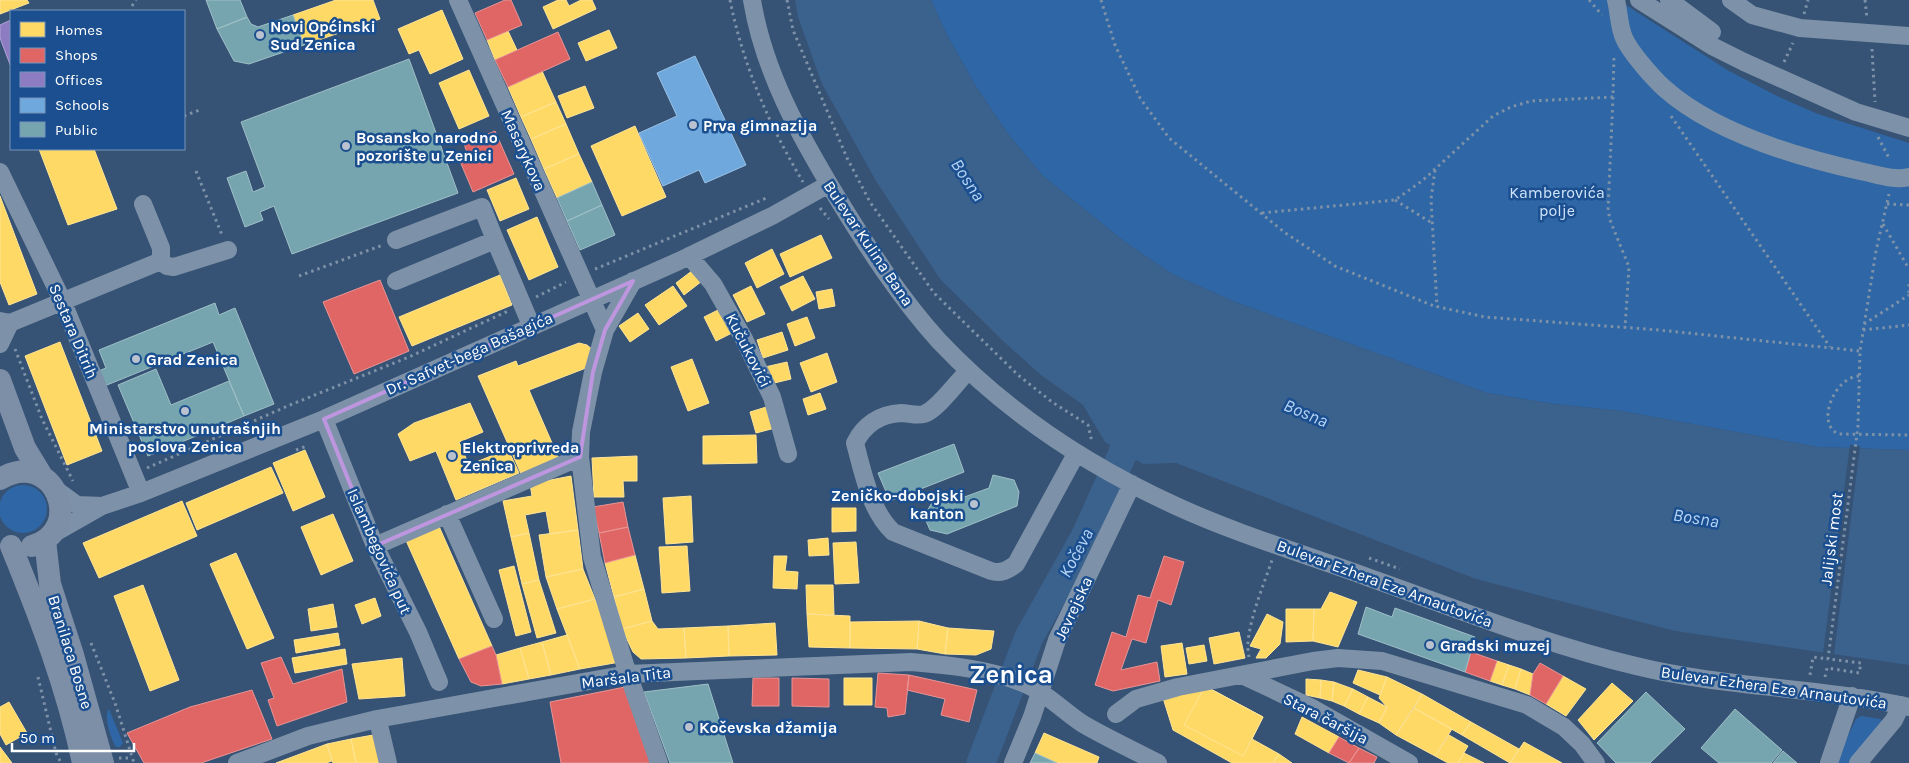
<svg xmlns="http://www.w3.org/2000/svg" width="1909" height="763" font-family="Karla,sans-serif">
<rect width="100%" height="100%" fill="#365274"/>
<path fill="#2f66a5" d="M 931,0 L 1618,0 L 1729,71 L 1777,96 L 1818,114 L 1909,143 L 1909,450 L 1818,447 L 1621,411 L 1554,404 L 1487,393 L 1235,302 L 1172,274 L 1125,242 L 1043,176 L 1008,134 L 975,85 L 946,33 Z
M-1 509a24 24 0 1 1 48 0a24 24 0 1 1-48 0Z
M 109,709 L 123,743 L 120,747 L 116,747 C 111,740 103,714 109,709 Z
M 1861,716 L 1881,719 L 1882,723 L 1851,763 L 1835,763 L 1856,719 Z"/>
<path fill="#3b618d" d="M 795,0 L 931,0 L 946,33 L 975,85 L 1008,134 L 1043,176 L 1125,242 L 1172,274 L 1235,302 L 1487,393 L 1554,404 L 1621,411 L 1818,447 L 1909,450 L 1909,665 L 1675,631 L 1476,579 L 1176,463 L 1143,464 L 1105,442 L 1083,405 L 1041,375 L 1004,342 L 940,279 L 876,181 L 822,84 L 798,17 Z"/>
<path fill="#365274" d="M 1850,445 L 1860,446 L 1834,654 L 1823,653 Z"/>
<path fill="#ffd966" stroke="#ffe494" d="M 0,0 L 27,0 L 29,3 L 0,14 Z
M 336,0 L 373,0 L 380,19 L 304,45 L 293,15 Z
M 558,0 L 566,0 L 569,6 L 581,0 L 592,0 L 596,9 L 553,29 L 543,7 Z
M 442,10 L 463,59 L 430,74 L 419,50 L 409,54 L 398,29 Z
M 609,30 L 617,48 L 586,61 L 578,43 Z
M 508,31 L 517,50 L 495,60 L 487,40 Z
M 469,70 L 489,116 L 459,129 L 439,83 Z
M 542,71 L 556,102 L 521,117 L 508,87 Z
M 585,86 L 594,108 L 567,118 L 558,96 Z
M 556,102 L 566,124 L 531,139 L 521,117 Z
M 566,124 L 579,154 L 544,169 L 531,139 Z
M 635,126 L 666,197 L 622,216 L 591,146 Z
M 39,149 L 94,149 L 117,209 L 68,225 Z
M 579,154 L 592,182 L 557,198 L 544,169 Z
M 516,178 L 529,209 L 500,221 L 487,190 Z
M 0,196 L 37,294 L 9,305 L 0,282 Z
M 537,217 L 558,267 L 529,280 L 507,230 Z
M 821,235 L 832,258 L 790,277 L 780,254 Z
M 772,249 L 784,274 L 757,288 L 745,263 Z
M 697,267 L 706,278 L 684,295 L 676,283 Z
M 500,275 L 512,305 L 412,346 L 399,317 Z
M 803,276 L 815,299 L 792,311 L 780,287 Z
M 673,286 L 687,306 L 659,325 L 645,305 Z
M 751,286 L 765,314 L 747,322 L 733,295 Z
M 832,289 L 835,306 L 819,309 L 816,292 Z
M 722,308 L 734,332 L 716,341 L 704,317 Z
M 638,313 L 649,329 L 630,342 L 619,326 Z
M 807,317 L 815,338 L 795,346 L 787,324 Z
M 782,332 L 788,350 L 763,358 L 757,340 Z
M 60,342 L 102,451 L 67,465 L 25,356 Z
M 579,343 L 587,345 L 593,350 L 586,368 L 529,390 L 559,459 L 522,476 L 478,376 L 516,361 L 518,366 Z
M 827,353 L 837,382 L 811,392 L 800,363 Z
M 692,359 L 709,403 L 688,411 L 671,367 Z
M 787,362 L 791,379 L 770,384 L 765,367 Z
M 820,393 L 826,409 L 808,415 L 803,399 Z
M 470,403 L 483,432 L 459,442 L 469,465 L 508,449 L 519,473 L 456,500 L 436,451 L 410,461 L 398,434 L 414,423 Z
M 773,405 L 779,427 L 756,433 L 750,412 Z
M 756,435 L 757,463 L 703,464 L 703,436 Z
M 305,450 L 325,497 L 293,511 L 273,463 Z
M 637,456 L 637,481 L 623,481 L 624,497 L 594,497 L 592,458 Z
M 271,467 L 283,493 L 197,530 L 186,503 Z
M 571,476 L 578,530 L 550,534 L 546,511 L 525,515 L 529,533 L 511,537 L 503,501 L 532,496 L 530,484 Z
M 691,496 L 693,542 L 666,544 L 663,498 Z
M 182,501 L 197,536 L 99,578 L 83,543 Z
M 832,508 L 856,508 L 856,531 L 832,532 Z
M 333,514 L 353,561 L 321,575 L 301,527 Z
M 438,524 L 492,646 L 459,659 L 404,536 Z
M 578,530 L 583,569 L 546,577 L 539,535 Z
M 529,533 L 539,580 L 522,584 L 511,537 Z
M 828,538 L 829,555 L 809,556 L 808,540 Z
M 856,542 L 859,583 L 835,584 L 833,543 Z
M 687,546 L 690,591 L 662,593 L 659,547 Z
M 236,553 L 274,638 L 247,649 L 210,564 Z
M 635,555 L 644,589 L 614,597 L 605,563 Z
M 774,556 L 787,556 L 785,571 L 798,572 L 797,589 L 773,588 Z
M 514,566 L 531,632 L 516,636 L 499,570 Z
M 583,569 L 595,599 L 557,609 L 546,577 Z
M 539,580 L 556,633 L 537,638 L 522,584 Z
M 143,585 L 179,680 L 150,691 L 114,596 Z
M 806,585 L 833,585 L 834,615 L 807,614 Z
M 644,589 L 652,621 L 622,629 L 614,597 Z
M 1330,592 L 1357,602 L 1338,647 L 1313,641 L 1314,609 L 1321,609 Z
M 375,598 L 381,616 L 362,624 L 355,605 Z
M 595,599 L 620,662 L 580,669 L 557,609 Z
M 333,604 L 337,627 L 311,631 L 308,609 Z
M 1286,609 L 1314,609 L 1313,641 L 1286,642 Z
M 807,614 L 850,616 L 850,648 L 809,647 Z
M 1267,614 L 1283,622 L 1280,644 L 1266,658 L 1256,658 L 1261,649 L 1250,646 Z
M 652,621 L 658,629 L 684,628 L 686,658 L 641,659 L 633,652 L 622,629 Z
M 919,621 L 948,628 L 945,654 L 917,649 Z
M 919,621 L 917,649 L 850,648 L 850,622 Z
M 775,623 L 777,655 L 729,656 L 728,626 Z
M 728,626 L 729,656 L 686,658 L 684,628 Z
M 948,628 L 994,631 L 991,649 L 976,655 L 945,654 Z
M 1239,632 L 1245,658 L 1214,664 L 1209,638 Z
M 338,633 L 340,645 L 296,653 L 294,640 Z
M 567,635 L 580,669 L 551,675 L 542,642 Z
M 542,642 L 551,675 L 529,679 L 520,648 Z
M 1182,643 L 1187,674 L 1165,677 L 1161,646 Z
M 1204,645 L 1207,661 L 1189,664 L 1186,648 Z
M 520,648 L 529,679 L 502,684 L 496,655 Z
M 345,649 L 347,664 L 295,673 L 292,658 Z
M 402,658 L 405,696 L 359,699 L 352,664 Z
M 1497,661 L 1509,665 L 1502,685 L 1490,681 Z
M 1509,665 L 1521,669 L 1515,689 L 1502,685 Z
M 1521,669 L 1533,674 L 1530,695 L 1515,689 Z
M 1358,670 L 1387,677 L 1380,695 L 1353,683 Z
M 1563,676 L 1586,689 L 1566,716 L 1546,704 Z
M 1387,677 L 1422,694 L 1396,735 L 1379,723 L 1387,707 L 1379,698 Z
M 844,678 L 872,678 L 872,705 L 844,705 Z
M 1306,679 L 1321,680 L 1320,698 L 1306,695 Z
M 1321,680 L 1334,682 L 1332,701 L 1320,698 Z
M 1334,682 L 1353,689 L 1344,706 L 1332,701 Z
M 1612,683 L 1633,701 L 1594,740 L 1578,720 Z
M 1205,686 L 1263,717 L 1243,756 L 1184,725 Z
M 1205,686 L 1263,717 L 1252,739 L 1279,754 L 1273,763 L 1232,763 L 1173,730 L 1163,698 Z
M 1353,689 L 1368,697 L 1359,714 L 1344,706 Z
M 1422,694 L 1471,722 L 1462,735 L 1414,708 Z
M 1368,697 L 1387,707 L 1379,723 L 1359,714 Z
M 9,702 L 27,733 L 6,745 L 0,734 L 0,707 Z
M 1414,708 L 1452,729 L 1435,756 L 1396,735 Z
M 1302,717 L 1339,737 L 1329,753 L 1295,734 Z
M 1471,722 L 1519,749 L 1510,763 L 1462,735 Z
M 1044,733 L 1099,757 L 1097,763 L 1057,763 L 1035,753 Z
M 373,735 L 380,763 L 356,763 L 351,739 Z
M 1449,735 L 1468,746 L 1458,763 L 1448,763 L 1435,756 Z
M 351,739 L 356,763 L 333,763 L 327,744 Z
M 1524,742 L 1562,763 L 1510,763 Z
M 327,744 L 332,761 L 326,763 L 276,763 Z
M 0,747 L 12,763 L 0,763 Z
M 1464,753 L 1484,763 L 1458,763 Z
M 1279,754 L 1292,763 L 1273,763 Z"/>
<path fill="#e06666" stroke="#e99494" d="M 505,0 L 511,0 L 522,25 L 487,40 L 475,13 Z
M 558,32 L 570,59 L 508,87 L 495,60 Z
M 495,131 L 514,174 L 473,192 L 459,159 L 468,155 L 464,144 Z
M 380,280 L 409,351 L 354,374 L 323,302 Z
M 623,502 L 628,527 L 599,533 L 593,507 Z
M 628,527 L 635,555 L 605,563 L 599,533 Z
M 1164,556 L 1184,562 L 1171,605 L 1158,600 L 1146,643 L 1132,639 L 1121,670 L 1157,662 L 1160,681 L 1113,691 L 1095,685 L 1112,632 L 1126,637 L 1138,595 L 1150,598 Z
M 492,646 L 496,655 L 502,684 L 481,686 L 471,682 L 459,659 Z
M 1471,652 L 1497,661 L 1490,681 L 1465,672 Z
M 281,657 L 293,684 L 342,669 L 347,702 L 277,726 L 268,700 L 274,698 L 261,663 Z
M 1540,663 L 1563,676 L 1546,704 L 1530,695 L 1533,674 Z
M 878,673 L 909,675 L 905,714 L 888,717 L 887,708 L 875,707 Z
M 909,675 L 977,690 L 969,722 L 941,715 L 945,699 L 907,690 Z
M 753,678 L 779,678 L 779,706 L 752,706 Z
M 792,678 L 829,679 L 829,707 L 792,706 Z
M 625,687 L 652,763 L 561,763 L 550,702 Z
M 252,690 L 272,739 L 201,763 L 144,763 L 127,733 L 190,707 Z
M 1339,737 L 1359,748 L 1349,763 L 1329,753 Z
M 1359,748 L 1377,757 L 1374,763 L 1349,763 Z"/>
<path fill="#8e7cc3" stroke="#b0a3d5" d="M 11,20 L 11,67 L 0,38 L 0,25 Z"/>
<path fill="#6fa8dc" stroke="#9ac2e6" d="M 695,56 L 746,165 L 705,183 L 699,170 L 663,186 L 639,133 L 677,116 L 657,73 Z"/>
<path fill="#76a5af" stroke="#9fc0c7" d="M 206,0 L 240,0 L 247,17 L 217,29 Z
M 293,15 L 304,45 L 249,64 L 234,61 L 217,29 L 247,17 L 251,24 L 258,27 Z
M 409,59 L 458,193 L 292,254 L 274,206 L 260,212 L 263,220 L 245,227 L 227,178 L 246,171 L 253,192 L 265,187 L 241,122 Z
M 592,182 L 602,205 L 567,221 L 557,198 Z
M 602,205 L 615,235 L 580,250 L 567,221 Z
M 215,303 L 219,315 L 235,308 L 274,404 L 244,416 L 213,342 L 102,387 L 96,372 L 106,368 L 99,350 Z
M 156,369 L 171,405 L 229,381 L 244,416 L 148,456 L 118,385 Z
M 954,444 L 964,472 L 890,501 L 878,473 Z
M 993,475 L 1014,480 L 1019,492 L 1017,506 L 947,534 L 930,530 L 924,516 L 936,496 L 948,503 L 989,488 Z
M 1366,607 L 1392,617 L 1395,608 L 1475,637 L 1465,672 L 1358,634 Z
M 708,684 L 733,763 L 670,763 L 644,692 Z
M 1646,692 L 1685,729 L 1650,763 L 1616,763 L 1597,743 Z
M 1735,709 L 1782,750 L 1771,763 L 1719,763 L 1701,748 Z
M 1783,751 L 1797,763 L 1773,763 Z
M 1035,753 L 1057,763 L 1030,763 Z"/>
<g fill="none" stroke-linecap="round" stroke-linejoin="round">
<path stroke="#3b618d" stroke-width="29" d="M 981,763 L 1029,637 L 1086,535 L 1123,453 L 1131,415"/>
<path stroke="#7d92a8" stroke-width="3" stroke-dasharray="2.5 4" stroke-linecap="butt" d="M 730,0 C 743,65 769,125 803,182
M 787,0 L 793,30 L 847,158 L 870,202 L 934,293 L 1018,375 L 1052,402 L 1088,425 L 1092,442
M 1101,0 L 1115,45 L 1140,98 L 1169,138 L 1284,232 L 1335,266 L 1434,306 L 1485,317 L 1659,330 L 1860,351
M 1589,0 L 1602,15
M 1865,0 L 1867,18
M 132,6 L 136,0
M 1804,14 L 1808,0
M 1872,49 L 1875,102
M 1784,62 L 1793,43
M 1613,97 L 1608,210 L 1610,220 L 1629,267 L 1625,328
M 184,116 L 202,109
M 1671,116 L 1830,347
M 1878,137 L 1890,160
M 1435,170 L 1431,199 L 1437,307
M 196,171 L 222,235
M 1395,200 L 1432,223
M 1887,204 L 1909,205
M 820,208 L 829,219
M 1262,213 L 1395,200 L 1422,181 L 1493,116 L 1511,107 L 1531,101 L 1613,97 L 1614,54
M 1883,224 L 1909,269
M 595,269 L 769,197
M 299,276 L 383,245
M 1909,284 L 1909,293
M 536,297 L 566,282
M 1864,324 L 1909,295
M 1863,330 L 1909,325
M 15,349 L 42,419 L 73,481
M 1859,376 C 1834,377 1815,425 1839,434 L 1909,435
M 296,450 L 307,446
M 147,468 L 290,405 L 409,357 L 508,311
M 1369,558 L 1400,569
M 91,643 L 115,703 L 134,763
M 1249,657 C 1243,632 1264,585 1272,560
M 1810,675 L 1813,657 L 1828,659
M 38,677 L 56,753 L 61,763
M 1825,677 L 1827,668 L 1859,673 L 1861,663 L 1828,659 L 1858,426 L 1860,351 L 1876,251 L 1889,194
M 119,758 L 131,758"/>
<path stroke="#7d92a8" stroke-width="18" d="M 458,0 L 605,330
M 752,0 C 764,73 800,136 838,199 C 868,248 900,298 939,341 C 1005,411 1088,466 1176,506 C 1237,534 1304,554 1367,577 C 1455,608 1544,644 1636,666 C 1726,688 1819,687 1909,707
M 1616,0 C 1619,12 1619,27 1624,38 C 1630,52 1653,78 1664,88 C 1713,132 1797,157 1860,171 C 1876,174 1893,181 1909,177
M 1639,0 L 1712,46 L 1744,62 L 1856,112 L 1909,128
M 1669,0 L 1712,32
M 1731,0 L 1752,15 L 1800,28 L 1909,36
M 0,172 L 62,300 L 141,493
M 396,240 L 482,207 L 495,240
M 689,256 L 713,284 L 744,339 L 772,397 L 788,454
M 161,261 L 167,266 L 174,267 L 228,250
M 396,281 L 495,240 L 531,325
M 633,281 L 605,330 L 593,372 L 581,432 L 580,457 L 592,557 L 625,665 L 659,763
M 0,321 L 10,323 L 161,261 L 161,248 L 143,204
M 0,344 L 10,323
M 968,371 C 958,381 937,410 924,414 C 917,416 908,413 901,413 C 880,414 864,425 855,443 C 863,473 870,510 893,532 L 991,571 C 1001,574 1008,570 1016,564 L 1076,454
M 324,419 L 375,546 L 418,632 L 439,682
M 55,489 L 77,505 L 102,506
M 447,514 L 494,619
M 51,535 L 102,506 L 141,493 L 324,419 L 679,261 L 772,216 L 829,184
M 375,546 L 580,457
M 1242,675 L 1314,709 L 1409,763
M 1116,714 L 1136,699 L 1178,687 L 1313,661 L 1338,658 L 1382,661 L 1527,705 L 1564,727 L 1582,744 L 1596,763
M 380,729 L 388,763
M 237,763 L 308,736 L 377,719 L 628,674 L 911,662 C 949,665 988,669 1023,683 C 1047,693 1063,711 1083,724 C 1107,738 1133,750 1158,763
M 1013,763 L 1032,717 L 1057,640 L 1132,484
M 1829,763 L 1852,696
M 1858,763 L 1894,720 L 1901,705"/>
<path stroke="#7d8ea7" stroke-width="22" d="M 0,380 L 25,448 L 42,476
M 0,479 C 54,447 87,530 32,546
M 45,540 L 50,584 L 73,655 L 103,763
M 11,546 C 40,617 67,687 83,763"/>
</g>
<path fill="none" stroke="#bd96df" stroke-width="4" stroke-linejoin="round" d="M 633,281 L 605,330 L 593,372 L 580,457 L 375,546 L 324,419 Z"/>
<g fill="#b9c2ce" stroke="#1b4f8f" stroke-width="2">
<circle cx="260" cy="35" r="5"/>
<circle cx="693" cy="125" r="5"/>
<circle cx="346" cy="146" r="5"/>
<circle cx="136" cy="359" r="5"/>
<circle cx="185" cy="411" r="5"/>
<circle cx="452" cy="456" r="5"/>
<circle cx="974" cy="504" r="5"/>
<circle cx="1430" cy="645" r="5"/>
<circle cx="689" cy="727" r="5"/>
</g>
<g text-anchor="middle" stroke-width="5" stroke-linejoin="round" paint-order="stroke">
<g font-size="16" font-weight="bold" fill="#fff" stroke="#1b4f8f" text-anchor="start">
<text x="270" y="32">Novi Općinski<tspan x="270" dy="18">Sud Zenica</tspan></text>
<text x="703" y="131">Prva gimnazija</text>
<text x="356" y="143">Bosansko narodno<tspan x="356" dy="18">pozorište u Zenici</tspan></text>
<text x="146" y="365">Grad Zenica</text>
<text x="185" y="434" text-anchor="middle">Ministarstvo unutrašnjih<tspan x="185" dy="18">poslova Zenica</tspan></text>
<text x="462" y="453">Elektroprivreda<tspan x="462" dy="18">Zenica</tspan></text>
<text x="964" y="501" text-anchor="end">Zeničko-dobojski<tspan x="964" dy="18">kanton</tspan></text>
<text x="1440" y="651">Gradski muzej</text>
<text x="699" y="733">Kočevska džamija</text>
</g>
<g font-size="16" fill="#fff" stroke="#1b4f8f">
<text transform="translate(524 150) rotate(66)" y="6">Masarykova</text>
<text transform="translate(869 243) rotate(56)" y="6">Bulevar Kulina Bana</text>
<text transform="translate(74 331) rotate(67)" y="6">Sestara Ditrih</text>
<text transform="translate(749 350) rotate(63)" y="6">Kučukovići</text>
<text transform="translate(469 353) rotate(-24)" y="6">Dr. Safvet-bega Bašagića</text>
<text transform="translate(1831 539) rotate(-83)" y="6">Jalijski most</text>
<text transform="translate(380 551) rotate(66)" y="6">Islambegovića put</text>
<text transform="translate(1385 583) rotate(20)" y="6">Bulevar Ezhera Eze Arnautovića</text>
<text transform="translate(1073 608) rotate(-65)" y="6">Jevrejska</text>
<text transform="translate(71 652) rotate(73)" y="6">Branilaca Bosne</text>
<text transform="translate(626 677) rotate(-7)" y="6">Maršala Tita</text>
<text transform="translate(1774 687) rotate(8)" y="6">Bulevar Ezhera Eze Arnautovića</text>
<text transform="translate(1326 718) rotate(27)" y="6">Stara čaršija</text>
</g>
<g font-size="16" fill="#cfe3fa" stroke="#1b4f8f">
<text x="1557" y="198">Kamberovića<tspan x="1557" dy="18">polje</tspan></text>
</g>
<g font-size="18" font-style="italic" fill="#b5d3f5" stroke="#1b4f8f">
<text transform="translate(968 180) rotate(57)" y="6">Bosna</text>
<text transform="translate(1306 413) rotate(23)" y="6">Bosna</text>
<text transform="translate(1696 518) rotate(9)" y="6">Bosna</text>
<text transform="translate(1076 553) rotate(-62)" y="6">Kočeva</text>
</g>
<g font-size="26" font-weight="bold" fill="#fff" stroke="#1b4f8f">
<text x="1011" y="683">Zenica</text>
</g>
</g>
<rect x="10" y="10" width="175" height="140" fill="#1b4f8f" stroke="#7695bc"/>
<rect x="20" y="22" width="25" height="15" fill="#ffd966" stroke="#7695bc"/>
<text x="55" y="35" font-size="15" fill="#ffffff">Homes</text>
<rect x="20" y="48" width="25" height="15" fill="#e06666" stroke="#7695bc"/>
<text x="55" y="60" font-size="15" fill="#ffffff">Shops</text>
<rect x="20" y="72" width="25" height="15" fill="#8e7cc3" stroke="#7695bc"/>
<text x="55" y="85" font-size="15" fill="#ffffff">Offices</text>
<rect x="20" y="98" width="25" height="15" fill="#6fa8dc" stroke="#7695bc"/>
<text x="55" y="110" font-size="15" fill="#ffffff">Schools</text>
<rect x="20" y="122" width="25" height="15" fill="#76a5af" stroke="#7695bc"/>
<text x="55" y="135" font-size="15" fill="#ffffff">Public</text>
<path d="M12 743v8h122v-8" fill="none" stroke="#ffffff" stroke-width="2.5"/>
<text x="20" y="743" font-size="15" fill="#ffffff" stroke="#1b4f8f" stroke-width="4" paint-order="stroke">50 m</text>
</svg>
